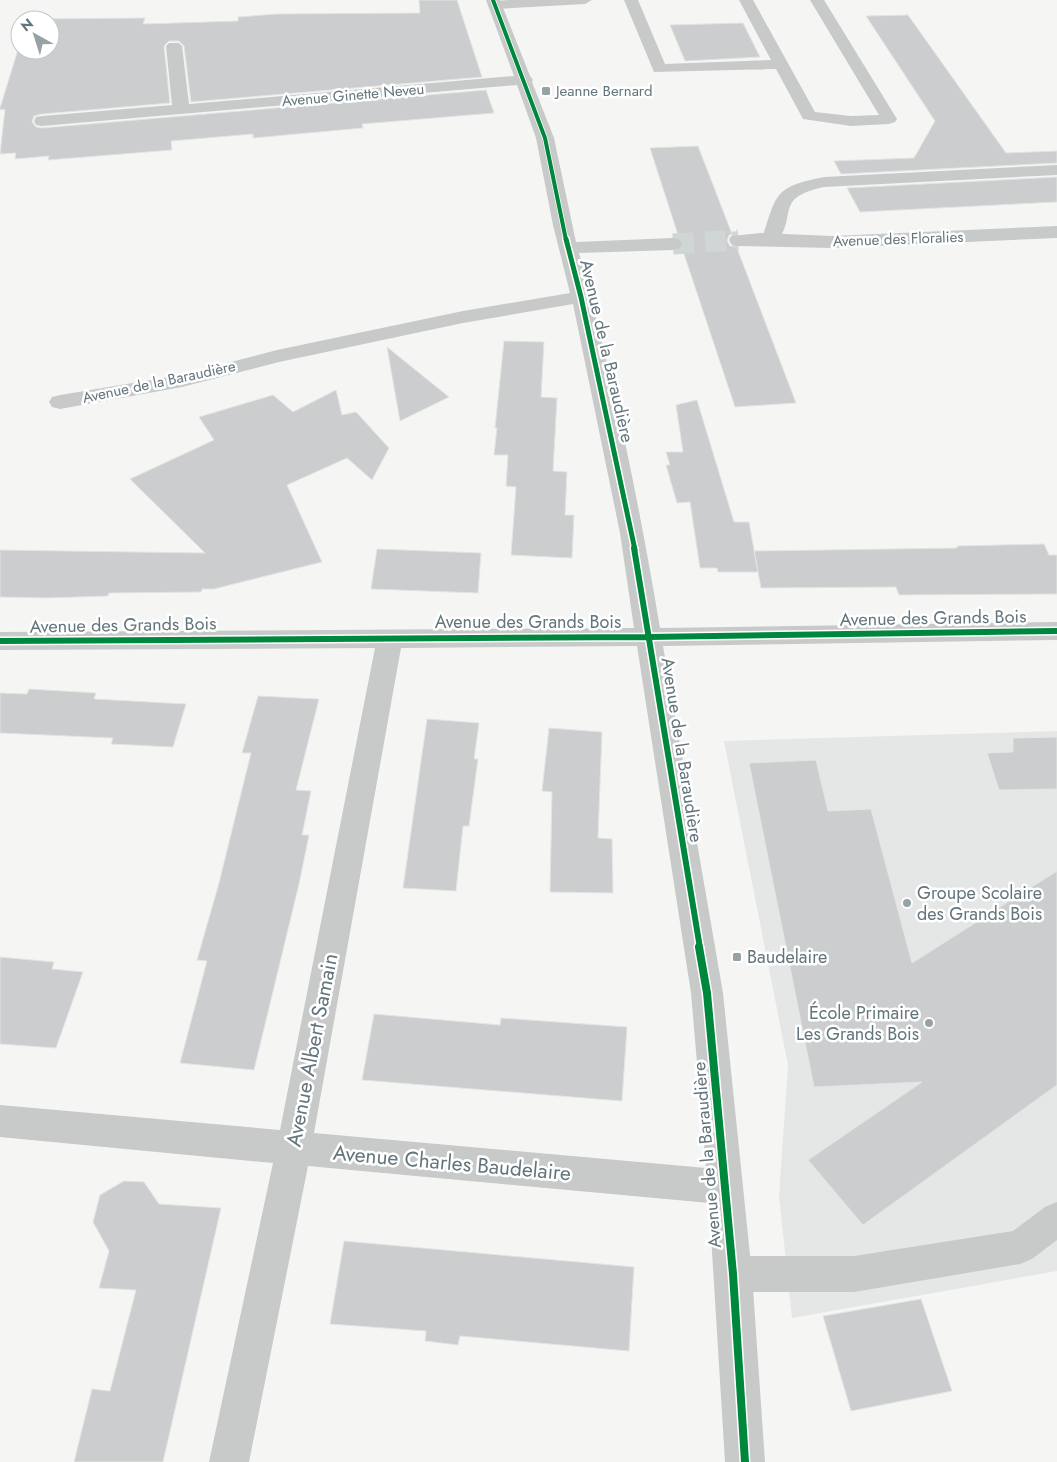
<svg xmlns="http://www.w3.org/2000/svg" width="1057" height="1462" font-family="Jost,sans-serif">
<rect width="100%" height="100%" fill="#f5f5f4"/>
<path fill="#e5e7e6" d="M 1057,731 L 1057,1271 L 792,1318 L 779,1196 L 788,1065 L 724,741 Z"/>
<path fill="#cbcdce" stroke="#e4e4e4" d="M 419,0 L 457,0 L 482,77 L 191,102 L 184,46 L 179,41 L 169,41 L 164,46 L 170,103 L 42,114 L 34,116 L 32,122 L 36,127 L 42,128 L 486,90 L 494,113 L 362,124 L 363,128 L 253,138 L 253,134 L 171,141 L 172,150 L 48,160 L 49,156 L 15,159 L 16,153 L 0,154 L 5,109 L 0,110 L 0,108 L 20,43 L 20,50 L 50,50 L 50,20 L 27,19 L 145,18 L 143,24 L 238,21 L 238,17 L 277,14 L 420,13 Z
M 908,15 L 1006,153 L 1057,151 L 1057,163 L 841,174 L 834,161 L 914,158 L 935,121 L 866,16 Z
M 743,23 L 760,57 L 685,61 L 670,25 Z
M 698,146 L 732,234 L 729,235 L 727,241 L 730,246 L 737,248 L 796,403 L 735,407 L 682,248 L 684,243 L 679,238 L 650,148 Z
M 1057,177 L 1057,202 L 860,212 L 847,188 Z
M 504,341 L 544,342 L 541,397 L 557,398 L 553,471 L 567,472 L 565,515 L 574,515 L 572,558 L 511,555 L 516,487 L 506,486 L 508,455 L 494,455 L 497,428 L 495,428 Z
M 387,347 L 449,397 L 400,421 Z
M 336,390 L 342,415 L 356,412 L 389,448 L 372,480 L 347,458 L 287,485 L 322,562 L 214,589 L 202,589 L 201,592 L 109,593 L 108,596 L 46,598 L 0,597 L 0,550 L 205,553 L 130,479 L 214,440 L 199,417 L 273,395 L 293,412 Z
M 697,400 L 734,522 L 749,522 L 758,572 L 718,572 L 717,568 L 700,568 L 690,502 L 677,503 L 666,465 L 670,465 L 666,452 L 683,452 L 676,405 Z
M 1044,544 L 1049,555 L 1057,555 L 1057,594 L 899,595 L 896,587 L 761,588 L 754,551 L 957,548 L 957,546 Z
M 377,549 L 481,553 L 478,593 L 371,589 Z
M 29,689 L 96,693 L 94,699 L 186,704 L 173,747 L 111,744 L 113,738 L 0,733 L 0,693 L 27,694 Z
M 258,696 L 319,699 L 296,790 L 311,791 L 302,835 L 309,835 L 299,884 L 254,1070 L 180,1063 L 207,961 L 197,960 L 219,883 L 251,753 L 242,753 Z
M 427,719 L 479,723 L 474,759 L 478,759 L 469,826 L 463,826 L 456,891 L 403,888 Z
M 549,728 L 602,732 L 598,838 L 612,839 L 613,893 L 550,892 L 552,792 L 542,791 Z
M 1057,737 L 1057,789 L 999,790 L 987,753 L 1013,752 L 1013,738 Z
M 816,760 L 828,811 L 871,809 L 912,963 L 1057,871 L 1057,1085 L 863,1225 L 808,1160 L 922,1082 L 814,1087 L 749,763 Z
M 0,957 L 54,962 L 52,969 L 83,972 L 56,1048 L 0,1044 Z
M 374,1014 L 500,1025 L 501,1018 L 627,1027 L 622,1101 L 362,1080 Z
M 124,1181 L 144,1182 L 159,1204 L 221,1208 L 163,1462 L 74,1462 L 92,1389 L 110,1391 L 136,1290 L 99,1288 L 109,1251 L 93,1222 L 100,1195 Z
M 344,1241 L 634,1267 L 629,1351 L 460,1336 L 458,1345 L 425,1341 L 426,1331 L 330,1324 Z
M 921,1299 L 952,1391 L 851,1411 L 823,1316 Z"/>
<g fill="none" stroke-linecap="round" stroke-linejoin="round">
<path stroke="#d0d5d6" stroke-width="17" stroke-dasharray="17 8" stroke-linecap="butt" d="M 732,240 L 738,240"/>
<path stroke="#d0d5d6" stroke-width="21" stroke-dasharray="21 11" stroke-linecap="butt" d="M 673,244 L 738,240"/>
<path fill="#c8caca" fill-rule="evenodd" d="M 509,0 L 592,0 L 585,4 L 495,9 L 488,5 L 495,1 Z
M 624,0 L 638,0 L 665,64 L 771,60 L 739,0 L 753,0 L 815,112 L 851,116 L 879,115 L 810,0 L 824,0 L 897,119 L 895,122 L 889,124 L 851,126 L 803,119 L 776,69 L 654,72 Z
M 1057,165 L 1057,175 L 824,187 C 774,198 798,213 777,243 L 771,244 L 765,243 L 762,239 C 777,193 774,187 824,177 Z
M 1057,1202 L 1057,1240 L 1032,1259 L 1020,1264 L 854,1292 L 733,1292 L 720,1287 L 715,1274 L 720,1261 L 733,1256 L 854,1256 L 1013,1231 L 1045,1207 Z"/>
<path fill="#c8caca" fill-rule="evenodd" d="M 486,0 L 500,0 L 530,76 L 533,80 L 532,82 L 554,138 L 576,242 L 673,238 L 680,240 L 682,244 L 680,248 L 673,250 L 579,253 C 613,376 639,502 660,628 L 1057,622 L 1057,640 L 663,646 L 723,993 L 752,1274 L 765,1462 L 725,1462 L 709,1203 L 308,1166 L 249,1462 L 209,1462 L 273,1163 L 0,1137 L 0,1105 L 280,1130 L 375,648 L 0,650 L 0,632 L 634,628 L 620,533 L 573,304 L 463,323 L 279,362 L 182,387 L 60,409 L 52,407 L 49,402 L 52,397 L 60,395 L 181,375 L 277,350 L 463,311 L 570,293 L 553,225 L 536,138 L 517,85 L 42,126 L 36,125 L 34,121 L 36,117 L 42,116 L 172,105 L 166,46 L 169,43 L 179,43 L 182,46 L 189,104 L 514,76 ZM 637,646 L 691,993 L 706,1168 L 314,1133 L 401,648 Z
M 1057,226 L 1057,238 L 832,248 L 738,246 L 731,244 L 729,240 L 731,236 L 761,233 L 832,236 Z"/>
<g stroke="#fff" stroke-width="5.5">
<path id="cycleway-far3" d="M 493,0 L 545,138 L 566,240"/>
</g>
<g stroke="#fff" stroke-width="8">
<path id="cycleway-far2" d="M 566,239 L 581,297 L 635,550"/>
</g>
<g stroke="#fff" stroke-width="9">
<path id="cycleway-far1" d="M 634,548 L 700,948
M 0,641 L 648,637 L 1057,631"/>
</g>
<g stroke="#fff" stroke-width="11">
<path id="cycleway" d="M 699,947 L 707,993 L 733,1274 L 745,1462"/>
</g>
<use href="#cycleway-far3" stroke="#00873e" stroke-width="4"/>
<use href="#cycleway-far2" stroke="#00873e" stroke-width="5"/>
<use href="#cycleway-far1" stroke="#00873e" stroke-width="6"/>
<use href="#cycleway" stroke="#00873e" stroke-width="8"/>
</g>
<g fill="#96a2a6" stroke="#fff" stroke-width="2">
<rect x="541" y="86" width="10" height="10" rx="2.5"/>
<circle cx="907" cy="903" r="5"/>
<rect x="732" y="952" width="10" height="10" rx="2.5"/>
<circle cx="929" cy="1023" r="5"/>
</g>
<g text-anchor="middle" stroke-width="5" stroke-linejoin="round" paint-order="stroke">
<g font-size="15" fill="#63757c" stroke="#fff" text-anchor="start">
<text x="556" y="96">Jeanne Bernard</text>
</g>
<g font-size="15" fill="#63757c" stroke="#fff">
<text transform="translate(353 95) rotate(-5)" y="5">Avenue Ginette Neveu</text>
<text transform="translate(898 239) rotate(-2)" y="5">Avenue des Floralies</text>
<text transform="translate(159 382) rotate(-12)" y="5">Avenue de la Baraudière</text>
</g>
<g font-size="18" fill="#63757c" stroke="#fff">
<text transform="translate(607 351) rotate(77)" y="6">Avenue de la Baraudière</text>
<text transform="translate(933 618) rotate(-1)" y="6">Avenue des Grands Bois</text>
<text x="528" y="628">Avenue des Grands Bois</text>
<text transform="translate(123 625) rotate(-1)" y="6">Avenue des Grands Bois</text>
<text transform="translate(682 750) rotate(81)" y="6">Avenue de la Baraudière</text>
<text transform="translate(707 1155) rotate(-95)" y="6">Avenue de la Baraudière</text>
</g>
<g font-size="18" fill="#63757c" stroke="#fff" text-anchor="start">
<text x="917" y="899">Groupe Scolaire<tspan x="917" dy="21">des Grands Bois</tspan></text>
<text x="747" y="963">Baudelaire</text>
<text x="919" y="1019" text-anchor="end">École Primaire<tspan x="919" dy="21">Les Grands Bois</tspan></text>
</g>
<g font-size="21" fill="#63757c" stroke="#fff">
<text transform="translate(312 1050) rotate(-79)" y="7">Avenue Albert Samain</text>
<text transform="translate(452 1163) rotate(5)" y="7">Avenue Charles Baudelaire</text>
</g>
</g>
<g transform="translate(35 35) rotate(321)"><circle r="24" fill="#ffffff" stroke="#c1c8cb"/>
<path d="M0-4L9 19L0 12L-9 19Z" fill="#96a2a6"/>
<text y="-8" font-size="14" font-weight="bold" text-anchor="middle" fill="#63757c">N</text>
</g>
</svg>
